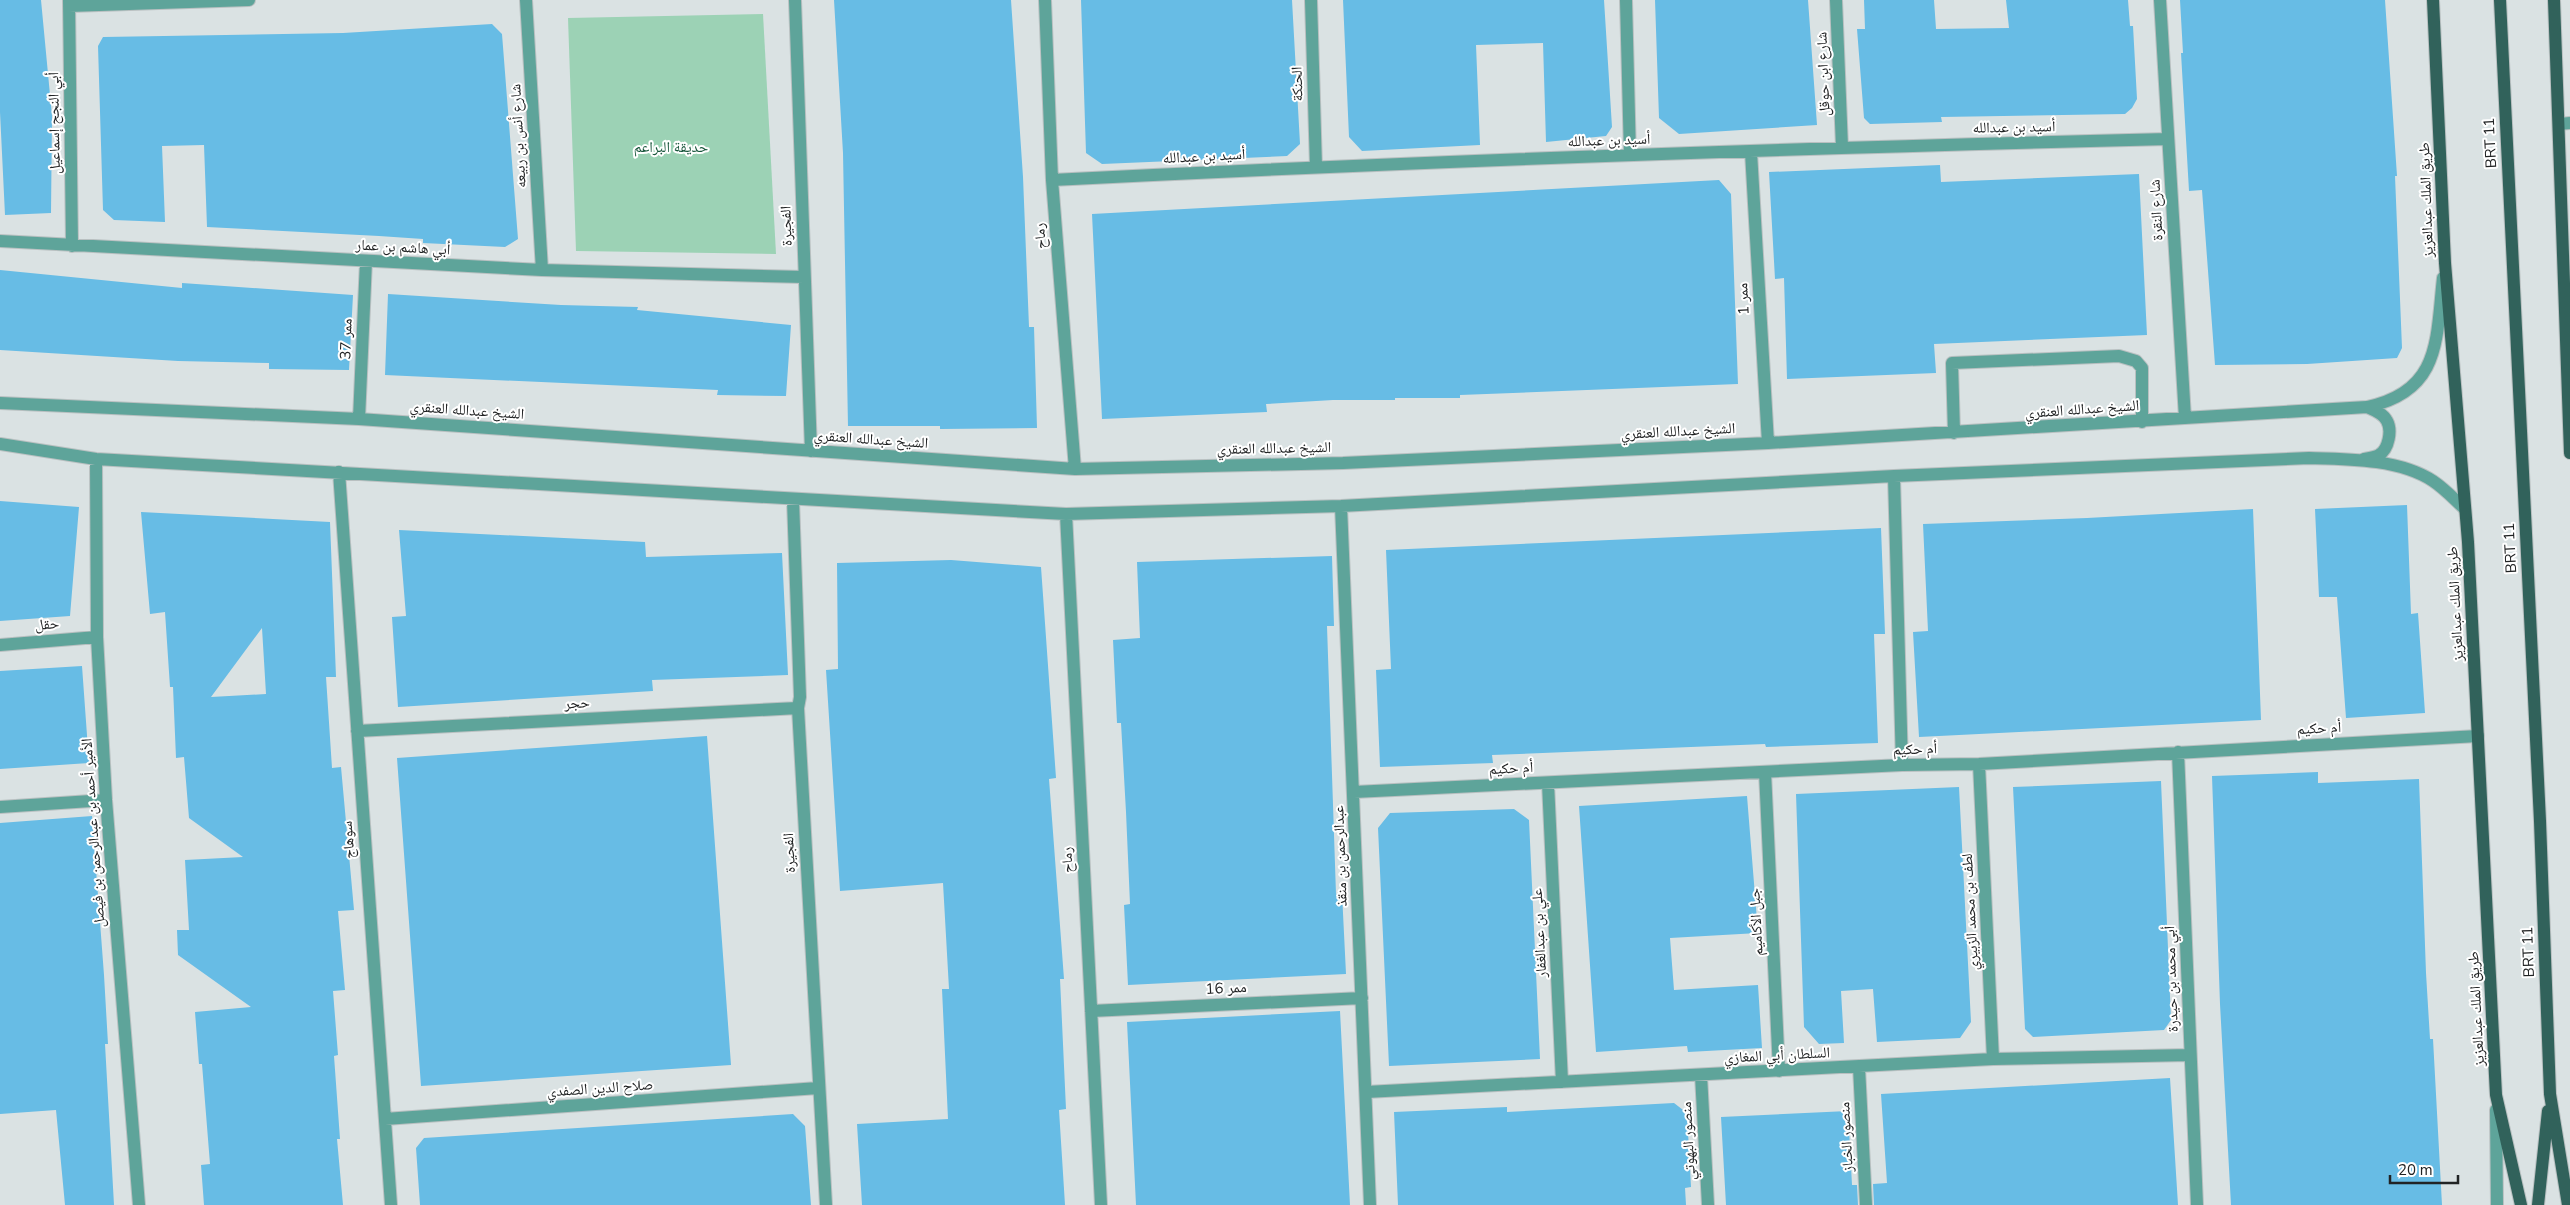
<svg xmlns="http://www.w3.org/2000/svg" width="2570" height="1205" font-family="'Nunito Sans','Noto Naskh Arabic',sans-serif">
<rect width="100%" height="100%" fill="#dae2e3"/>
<path fill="#9cd2b5" d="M 763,14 L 776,254 L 576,251 L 568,18 Z"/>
<path fill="#67bce5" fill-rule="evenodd" d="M 0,0 L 41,0 L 52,116 L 51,213 L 5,215 L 0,112 Z
M 834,0 L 1011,0 L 1023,177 L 1029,327 L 1034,327 L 1037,428 L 940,429 L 940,426 L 848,426 L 843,153 Z
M 1081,0 L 1292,0 L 1300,144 L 1287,156 L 1102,164 L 1086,153 Z
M 1343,0 L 1604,0 L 1612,127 L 1606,136 L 1546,142 L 1543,43 L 1476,45 L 1480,145 L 1362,151 L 1349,137 Z
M 1655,0 L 1808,0 L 1817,125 L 1679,134 L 1659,118 Z
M 1864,0 L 1934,0 L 1936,29 L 2009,28 L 2006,0 L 2128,0 L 2130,26 L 2133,26 L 2137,99 L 2132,108 L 2125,114 L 1941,117 L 1942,122 L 1870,124 L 1864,118 L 1857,29 L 1865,29 Z
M 2180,0 L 2385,0 L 2397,176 L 2395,176 L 2402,348 L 2397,358 L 2307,364 L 2215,365 L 2202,190 L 2189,191 L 2181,53 L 2183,53 Z
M 492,24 L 502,34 L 518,239 L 505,247 L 423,243 L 423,239 L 379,236 L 207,227 L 204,145 L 162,146 L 165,222 L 114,220 L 103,210 L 98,46 L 103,37 L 343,33 Z
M 1940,165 L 1941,182 L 2139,174 L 2147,335 L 1934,344 L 1936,373 L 1787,379 L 1784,278 L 1775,279 L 1769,172 Z
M 1719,180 L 1731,194 L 1738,384 L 1460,395 L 1460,398 L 1395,398 L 1395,400 L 1333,400 L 1266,404 L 1267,412 L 1102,419 L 1092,214 Z
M 0,270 L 182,288 L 182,283 L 353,295 L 349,370 L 269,369 L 269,363 L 178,361 L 0,350 Z
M 388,294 L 561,305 L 638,307 L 637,310 L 791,325 L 786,396 L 717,395 L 718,390 L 385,375 Z
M 0,501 L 79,507 L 70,616 L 0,621 Z
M 2407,505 L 2411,614 L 2418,613 L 2425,713 L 2346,718 L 2337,597 L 2319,597 L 2315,509 Z
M 2253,509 L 2261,720 L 1919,737 L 1913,632 L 1928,631 L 1923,524 L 2087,518 Z
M 141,512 L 330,522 L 336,677 L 326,677 L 332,768 L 341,767 L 354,910 L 338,911 L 345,990 L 333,991 L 338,1055 L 334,1056 L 340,1139 L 337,1139 L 343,1205 L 204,1205 L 201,1165 L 210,1164 L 202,1064 L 199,1064 L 195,1012 L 251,1007 L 178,955 L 177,930 L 189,930 L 185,860 L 243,857 L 189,818 L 184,757 L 176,758 L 173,687 L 170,687 L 165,612 L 150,614 ZM 262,628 L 266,694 L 211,697 Z
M 1881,528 L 1885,634 L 1874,634 L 1878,743 L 1766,747 L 1765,744 L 1492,755 L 1493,763 L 1380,767 L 1376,670 L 1391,669 L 1386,550 Z
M 399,530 L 645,542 L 646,557 L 782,553 L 788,675 L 652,680 L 653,691 L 398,707 L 392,617 L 406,616 Z
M 1332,556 L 1334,626 L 1327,626 L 1336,894 L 1342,893 L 1346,974 L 1128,985 L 1124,905 L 1130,904 L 1126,812 L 1121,723 L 1117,723 L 1113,640 L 1140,638 L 1137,562 Z
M 951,560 L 1041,567 L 1056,778 L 1049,779 L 1064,979 L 1060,979 L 1066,1109 L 1059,1110 L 1065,1205 L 862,1205 L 857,1124 L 948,1119 L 942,989 L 949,989 L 943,883 L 840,891 L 826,670 L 838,669 L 837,563 Z
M 82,666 L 89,763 L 0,769 L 0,671 Z
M 707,736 L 731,1065 L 421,1086 L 397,758 Z
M 2318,772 L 2318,783 L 2419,779 L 2426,973 L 2430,1039 L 2433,1039 L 2442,1205 L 2231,1205 L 2220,1004 L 2212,776 Z
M 2161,781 L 2171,1020 L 2164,1030 L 2033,1037 L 2025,1029 L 2013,787 Z
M 1959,787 L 1971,1022 L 1960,1038 L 1877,1042 L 1873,989 L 1841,991 L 1844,1043 L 1819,1044 L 1804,1027 L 1796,794 Z
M 1747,796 L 1758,933 L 1670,938 L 1674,990 L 1758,985 L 1762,1048 L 1688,1052 L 1687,1046 L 1596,1052 L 1579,806 Z
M 1514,809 L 1529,820 L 1540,1059 L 1389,1066 L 1378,828 L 1390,813 Z
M 92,816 L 104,975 L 108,1044 L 105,1044 L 114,1205 L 65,1205 L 56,1110 L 0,1114 L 0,823 Z
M 1340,1011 L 1350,1205 L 1136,1205 L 1127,1022 Z
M 2170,1078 L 2178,1205 L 1874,1205 L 1873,1184 L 1887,1183 L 1881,1094 Z
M 1674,1103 L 1687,1113 L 1691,1187 L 1685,1188 L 1686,1205 L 1398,1205 L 1394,1112 L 1507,1107 L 1507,1112 Z
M 1848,1111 L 1852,1185 L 1857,1185 L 1858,1205 L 1726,1205 L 1721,1117 Z
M 793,1114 L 805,1126 L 811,1205 L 420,1205 L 416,1148 L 424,1138 Z"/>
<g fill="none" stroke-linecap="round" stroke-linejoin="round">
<g stroke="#b9c0c1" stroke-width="14">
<path id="minor" d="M 69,0 L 72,246
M 526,0 L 542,270
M 795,0 L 811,451
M 1045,0 L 1052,180 L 1075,469
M 1311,0 L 1316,167
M 1626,0 L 1630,155
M 1836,0 L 1842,147
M 2160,0 L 2185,418
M 69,6 L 249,0
M 2559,124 L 2570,123
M 1751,152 L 1768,443
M 1052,180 C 1424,161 1796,148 2168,139
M 0,241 L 542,270 L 804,277
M 0,403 L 359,419 L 1075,469 L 1343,463 L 1768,443 L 2367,407 C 2441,391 2436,340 2443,278
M 359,419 L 366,261
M 1954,433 L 1952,363 L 2119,356 L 2136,361 L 2142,368 L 2142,422
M 0,444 L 96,459 L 1066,514 L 1341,506 L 1894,476 L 2309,458 C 2348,459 2400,459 2433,481 C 2445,489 2455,500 2465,509
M 96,459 L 97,637 L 106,800 L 139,1205
M 2364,459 C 2369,458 2375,457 2379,455 C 2389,449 2392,430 2387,421 C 2383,413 2374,410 2367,407
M 339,472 L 391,1205
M 1894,476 L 1902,765
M 793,500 L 800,697 L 798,708 L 826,1205
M 1341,506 L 1370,1205
M 1066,514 L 1101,1205
M 0,645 L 97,637
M 357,731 L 798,708
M 2178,752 L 2197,1205
M 1979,764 L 1993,1059
M 1765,772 L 1779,1071
M 1548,783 L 1562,1082
M 1354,792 L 1902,765 L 1979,764 L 2478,736
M 0,807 L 106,800
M 1091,1011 L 1362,998
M 1859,1067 L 1866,1205
M 1701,1075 L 1708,1205
M 1366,1092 L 1993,1059 L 2190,1055
M 2496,1110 L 2497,1205
M 385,1119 L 818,1088"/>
</g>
<g stroke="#b9c0c1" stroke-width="14">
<path id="major" d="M 2433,0 L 2445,263 L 2468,542 L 2496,1095 L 2521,1205
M 2500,0 L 2540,821 L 2550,1094 L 2568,1205
M 2554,0 L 2570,453
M 2538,1205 L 2548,1111"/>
</g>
<use href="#minor" stroke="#5ea49a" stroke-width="12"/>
<use href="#major" stroke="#31625b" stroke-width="12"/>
</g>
<g text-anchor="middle" stroke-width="4" stroke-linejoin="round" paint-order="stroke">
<g font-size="15" fill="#212324" stroke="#fff">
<text transform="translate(1823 74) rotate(-92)" y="5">شارع ابن حوقل</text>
<text transform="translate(1297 84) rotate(-92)" y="5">الحنكة</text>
<text transform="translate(54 123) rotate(-91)" y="5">أبي النجح إسماعيل</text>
<text transform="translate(2014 127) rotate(-1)" y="5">أسيد بن عبدالله</text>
<text transform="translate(518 136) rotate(-93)" y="5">شارع أنس بن ربيعه</text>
<text transform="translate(1609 140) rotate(-2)" y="5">أسيد بن عبدالله</text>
<text transform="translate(2490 143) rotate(-93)" y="5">BRT 11</text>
<text transform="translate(1204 156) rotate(-3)" y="5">أسيد بن عبدالله</text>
<text transform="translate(2426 200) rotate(-92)" y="5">طريق الملك عبدالعزيز</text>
<text transform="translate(2156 210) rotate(-93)" y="5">شارع النقرة</text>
<text transform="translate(786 226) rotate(-92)" y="5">الفجيرة</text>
<text transform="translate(1040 236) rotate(-95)" y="5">رماح</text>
<text transform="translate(403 247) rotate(3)" y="5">أبي هاشم بن عمار</text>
<text transform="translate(1743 299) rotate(-93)" y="5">ممر 1</text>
<text transform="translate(346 339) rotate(-88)" y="5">ممر 37</text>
<text transform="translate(2082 409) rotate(-4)" y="5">الشيخ عبدالله العنقري</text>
<text transform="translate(467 410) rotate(4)" y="5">الشيخ عبدالله العنقري</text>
<text transform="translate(1678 431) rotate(-3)" y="5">الشيخ عبدالله العنقري</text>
<text transform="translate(871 439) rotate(4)" y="5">الشيخ عبدالله العنقري</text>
<text transform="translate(1274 448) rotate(-1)" y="5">الشيخ عبدالله العنقري</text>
<text transform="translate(2510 548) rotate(-93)" y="5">BRT 11</text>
<text transform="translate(2455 604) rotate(-93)" y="5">طريق الملك عبدالعزيز</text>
<text transform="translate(47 624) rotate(-5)" y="5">حقل</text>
<text transform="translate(577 703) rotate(-3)" y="5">حجر</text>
<text transform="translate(2319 728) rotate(-3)" y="5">أم حكيم</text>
<text transform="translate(1915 749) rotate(-2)" y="5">أم حكيم</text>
<text transform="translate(1511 768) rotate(-3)" y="5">أم حكيم</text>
<text transform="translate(93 833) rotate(-94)" y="5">الأمير أحمد بن عبدالرحمن بن فيصل</text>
<text transform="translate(348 840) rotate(-94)" y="5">سوهاج</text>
<text transform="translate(789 853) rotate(-93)" y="5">الفجيرة</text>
<text transform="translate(1340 856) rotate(-92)" y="5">عبدالرحمن بن منقذ</text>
<text transform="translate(1067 860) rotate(-93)" y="5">رماح</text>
<text transform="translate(1970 912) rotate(-93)" y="5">لطف بن محمد الزبيري</text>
<text transform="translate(1756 922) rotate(-93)" y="5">جبل الأكاميم</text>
<text transform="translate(1539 933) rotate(-93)" y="5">علي بن عبدالغفار</text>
<text transform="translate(2528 952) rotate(-92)" y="5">BRT 11</text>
<text transform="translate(2171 979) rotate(-92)" y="5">أبي محمد بن حيدرة</text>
<text transform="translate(1226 988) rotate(-3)" y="5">ممر 16</text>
<text transform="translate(2476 1009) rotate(-93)" y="5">طريق الملك عبدالعزيز</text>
<text transform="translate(1777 1055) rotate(-3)" y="5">السلطان أبي المغازي</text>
<text transform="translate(600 1088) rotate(-4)" y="5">صلاح الدين الصفدي</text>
<text transform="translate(1846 1137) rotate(-93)" y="5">منصور الخباز</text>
<text transform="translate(1688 1141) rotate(-93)" y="5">منصور البهوتي</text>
</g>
<g font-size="15" fill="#16553a" stroke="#fff">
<text x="671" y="152">حديقة البراعم</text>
</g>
</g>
<path d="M2390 1175v8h68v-8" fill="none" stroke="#212324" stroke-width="2.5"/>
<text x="2398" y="1175" font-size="15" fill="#212324" stroke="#ffffff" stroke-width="4" paint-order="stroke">20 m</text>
</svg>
